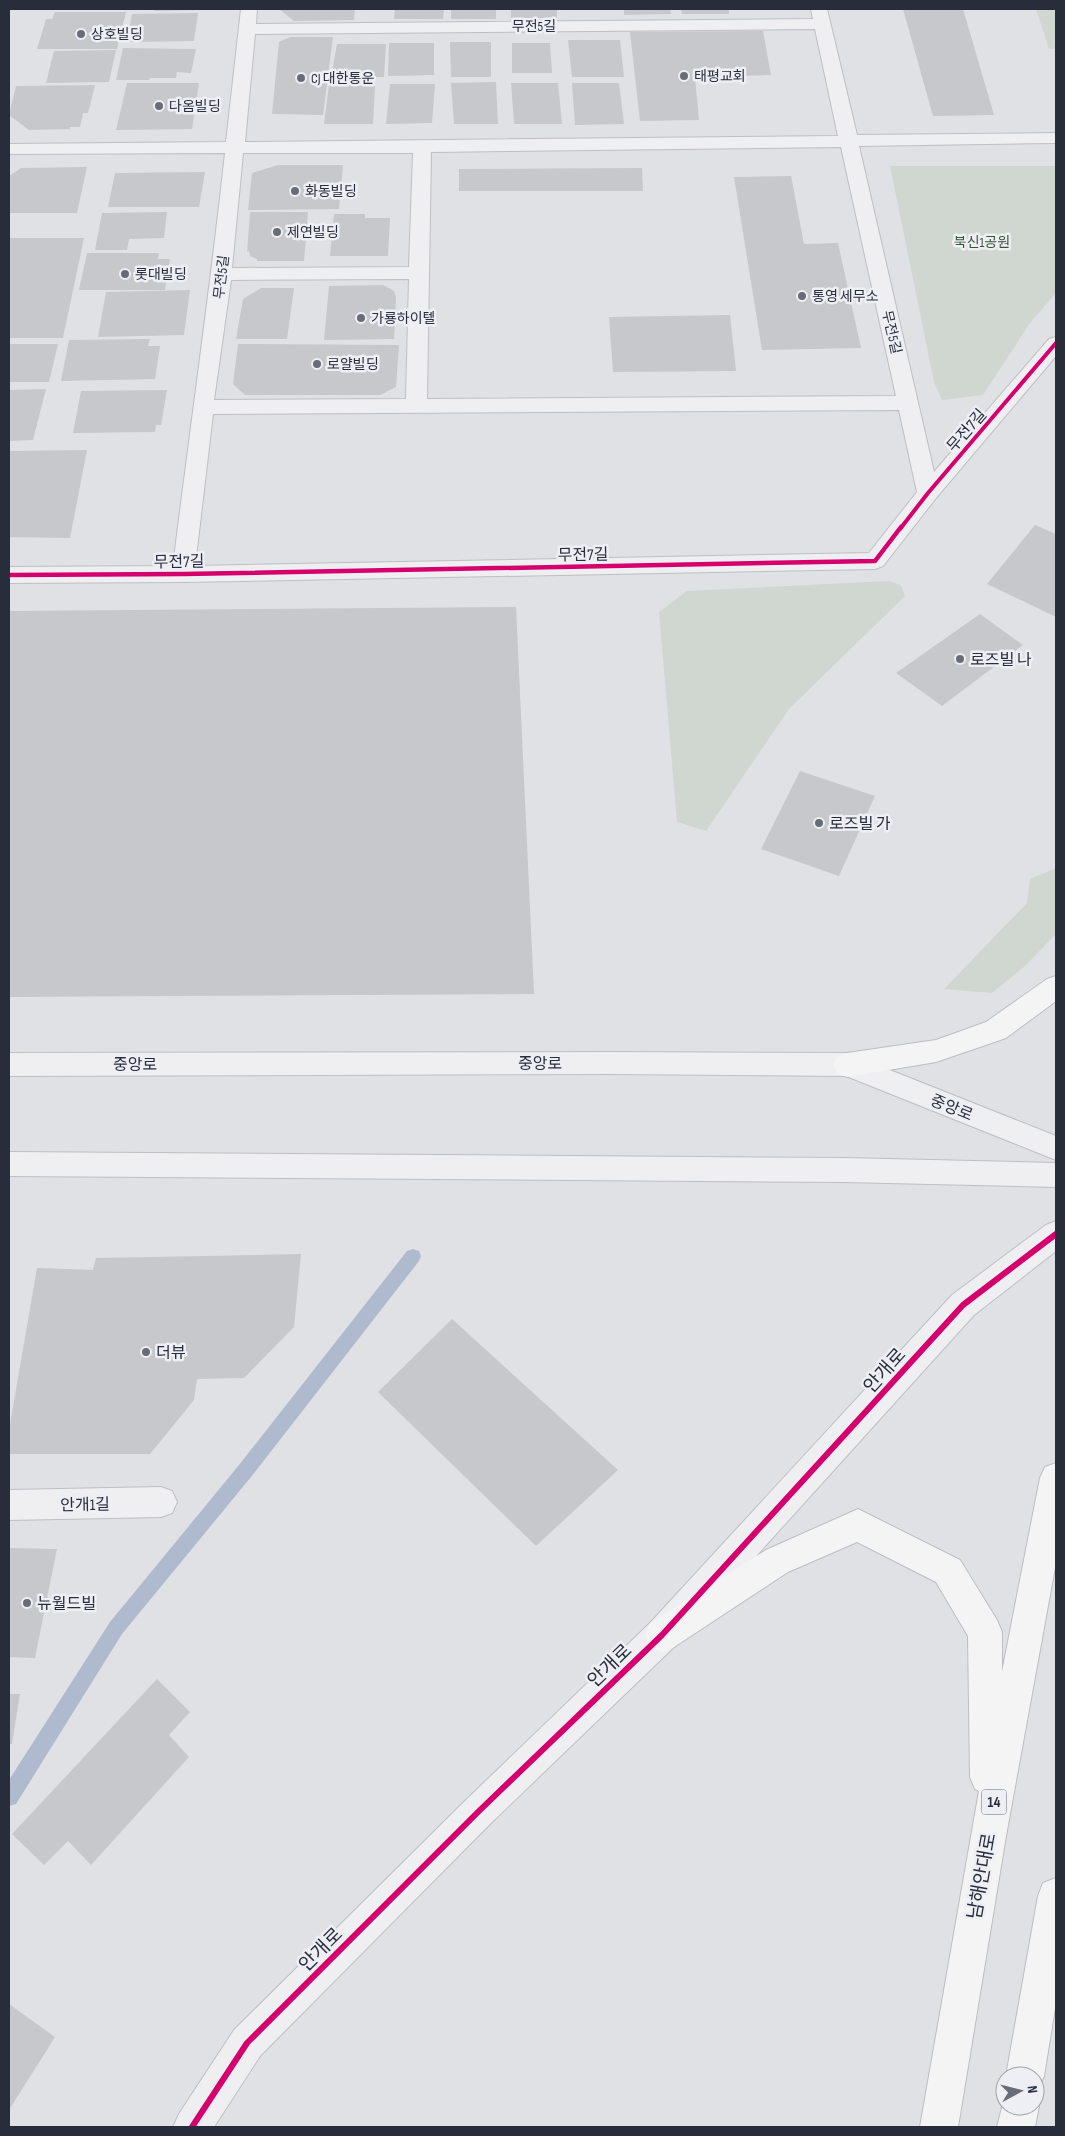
<svg xmlns="http://www.w3.org/2000/svg" width="1065" height="2136" font-family="'Sofia Sans Condensed','Noto Sans KR',sans-serif">
<rect width="100%" height="100%" fill="#e0e1e4"/>
<path fill="#cfd7d0" d="M 1036,9 L 1056,9 L 1056,49 L 1049,49 Z
M 890,166 L 1056,166 L 1056,293 L 1030,323 L 983,395 L 942,400 L 934,382 Z
M 889,581 L 901,585 L 905,596 L 789,709 L 706,831 L 677,822 L 659,612 L 687,591 Z
M 1056,868 L 1056,934 L 1025,966 L 992,993 L 944,989 L 1027,903 L 1030,879 Z"/>
<g fill="none" stroke-linecap="round" stroke-linejoin="round">
<path fill="#b0bace" fill-rule="evenodd" d="M 413,1249 L 419,1251 L 421,1256 L 419,1261 L 251,1477 L 122,1634 L 16,1804 L 9,1806 L 9,1780 L 110,1622 L 239,1465 L 407,1251 Z"/>
</g>
<path fill="#c6c8cb" d="M 155,9 L 198,9 L 198,10 L 155,11 Z
M 279,9 L 355,9 L 354,20 L 294,21 Z
M 395,9 L 444,9 L 443,19 L 394,19 Z
M 451,9 L 496,9 L 496,19 L 451,19 Z
M 511,9 L 557,9 L 557,18 L 511,18 Z
M 624,9 L 670,9 L 671,14 L 624,15 Z
M 681,9 L 729,9 L 729,14 L 682,14 Z
M 903,9 L 963,9 L 994,115 L 933,116 Z
M 55,12 L 126,12 L 117,49 L 37,49 L 46,19 L 52,19 Z
M 198,13 L 194,41 L 127,42 L 132,14 Z
M 763,31 L 771,75 L 695,77 L 699,120 L 640,121 L 630,32 Z
M 290,37 L 333,37 L 323,115 L 272,114 L 279,42 Z
M 568,40 L 620,40 L 624,77 L 572,77 Z
M 450,42 L 491,42 L 491,77 L 451,77 Z
M 389,43 L 434,43 L 434,75 L 388,76 Z
M 512,43 L 550,43 L 552,73 L 512,73 Z
M 337,44 L 386,44 L 384,77 L 331,77 Z
M 123,48 L 196,49 L 191,73 L 177,72 L 176,78 L 150,78 L 149,80 L 116,80 Z
M 116,50 L 109,82 L 46,83 L 54,51 Z
M 496,82 L 498,124 L 454,124 L 451,83 Z
M 127,83 L 199,83 L 192,129 L 116,130 Z
M 511,83 L 558,83 L 562,124 L 514,124 Z
M 572,83 L 619,83 L 624,124 L 575,125 Z
M 390,84 L 435,84 L 432,123 L 386,124 Z
M 95,85 L 88,113 L 83,113 L 80,127 L 70,127 L 70,129 L 29,130 L 9,115 L 16,86 Z
M 329,85 L 375,86 L 373,124 L 324,124 Z
M 278,165 L 343,165 L 339,209 L 248,210 L 252,173 Z
M 87,167 L 77,213 L 9,213 L 9,176 L 21,168 Z
M 642,168 L 643,191 L 459,191 L 459,169 Z
M 205,172 L 199,207 L 108,207 L 115,173 Z
M 791,176 L 804,244 L 838,243 L 861,348 L 762,350 L 734,177 Z
M 167,212 L 164,238 L 129,239 L 127,250 L 95,250 L 102,213 Z
M 250,212 L 308,212 L 304,261 L 257,261 L 257,259 L 250,256 L 249,251 L 247,252 Z
M 334,214 L 365,214 L 365,218 L 390,218 L 388,256 L 330,256 Z
M 9,238 L 84,238 L 63,338 L 9,338 Z
M 87,253 L 159,253 L 158,259 L 170,259 L 165,290 L 79,290 Z
M 383,285 L 394,291 L 396,297 L 394,339 L 324,340 L 329,286 Z
M 261,288 L 294,288 L 287,339 L 236,339 L 243,299 Z
M 190,290 L 184,335 L 98,337 L 106,292 Z
M 730,315 L 736,371 L 613,372 L 609,317 Z
M 150,339 L 148,346 L 160,346 L 155,379 L 61,381 L 69,340 Z
M 9,344 L 58,344 L 49,382 L 9,382 Z
M 238,344 L 399,345 L 396,387 L 380,395 L 245,395 L 233,384 Z
M 46,389 L 33,440 L 9,441 L 9,390 Z
M 167,390 L 161,425 L 156,425 L 155,432 L 73,433 L 81,391 Z
M 87,450 L 70,538 L 9,537 L 9,451 Z
M 1035,525 L 1056,534 L 1056,617 L 987,584 Z
M 516,607 L 534,994 L 9,997 L 9,611 Z
M 980,614 L 1023,645 L 942,706 L 896,673 Z
M 800,771 L 875,796 L 839,876 L 761,849 Z
M 301,1254 L 294,1327 L 244,1378 L 197,1379 L 194,1400 L 150,1454 L 9,1454 L 9,1430 L 37,1268 L 93,1270 L 96,1258 Z
M 452,1319 L 618,1470 L 536,1546 L 378,1392 Z
M 9,1548 L 57,1549 L 35,1658 L 9,1657 Z
M 157,1679 L 190,1712 L 169,1735 L 189,1757 L 91,1865 L 68,1841 L 44,1865 L 12,1834 Z
M 9,1694 L 20,1694 L 12,1744 L 9,1744 Z
M 9,2004 L 55,2037 L 9,2110 Z"/>
<g fill="none" stroke-linecap="round" stroke-linejoin="round">
<g stroke="#bebfc2" stroke-width="2">
<path id="minor" d="M 241,9 L 257,9 L 256,24 L 813,19 L 811,9 L 827,9 L 857,135 L 1056,133 L 1056,143 L 859,146 L 934,472 L 1049,339 L 1056,337 L 1056,356 L 936,498 L 883,566 L 875,569 L 183,582 L 9,583 L 9,567 L 173,566 C 190,429 210,291 225,153 L 9,154 L 9,144 L 226,142 ZM 815,29 L 838,136 L 245,142 L 255,34 ZM 841,147 L 896,396 L 427,399 L 431,152 ZM 243,153 L 413,153 L 409,267 L 232,268 ZM 409,279 L 406,399 L 214,400 L 231,280 ZM 899,410 L 917,492 L 869,553 L 195,566 L 213,414 Z
M 610,1052 L 847,1053 L 1056,1136 L 1056,1160 L 846,1076 L 610,1074 L 9,1076 L 9,1053 Z
M 9,1152 L 844,1158 L 1056,1163 L 1056,1187 L 844,1182 L 9,1176 Z
M 1056,1221 L 1056,1251 L 974,1315 L 674,1647 L 491,1823 L 260,2056 L 214,2127 L 173,2127 L 179,2114 L 234,2030 L 467,1799 L 650,1623 L 952,1295 L 1046,1225 Z
M 161,1487 L 172,1491 L 177,1502 L 172,1513 L 161,1517 L 9,1520 L 9,1490 Z"/>
</g>
<g stroke="#bcbec2" stroke-width="2">
<path id="major" d="M 1056,976 L 1056,1001 L 1006,1038 L 936,1062 L 847,1077 L 837,1073 L 833,1065 L 837,1057 L 847,1053 L 936,1040 L 986,1022 L 1047,979 Z
M 1056,1463 L 1056,1562 L 1006,1836 L 958,2127 L 920,2127 L 979,1791 L 975,1789 L 970,1777 L 968,1636 L 936,1582 L 857,1542 L 788,1572 L 674,1647 L 662,1652 L 650,1647 L 645,1635 L 650,1623 L 766,1550 L 858,1509 L 960,1560 L 997,1620 L 1002,1632 L 1002,1672 L 1040,1478 L 1045,1467 Z
M 1056,1878 L 1056,2002 L 1044,2076 L 1038,2089 L 1035,2091 L 1035,2076 L 1006,2076 L 1038,1896 L 1043,1883 Z
M 1005,2096 L 1005,2106 L 1035,2106 L 1035,2096 L 1039,2106 L 1035,2127 L 997,2127 Z"/>
</g>
<use href="#minor" fill="#efeff1" fill-rule="evenodd"/>
<use href="#major" fill="#f4f4f5" fill-rule="evenodd"/>
<g stroke="#edeff4" stroke-width="6">
<path id="cycleway-far2" d="M 900,529 L 928,493 L 1056,343"/>
</g>
<g stroke="#edeff4" stroke-width="8">
<path id="cycleway-far1" d="M 9,575 L 183,574 L 875,561 L 901,527"/>
</g>
<g stroke="#edeff4" stroke-width="9">
<path id="cycleway" d="M 192,2127 L 247,2043 L 479,1811 L 662,1635 L 963,1305 L 1056,1234"/>
</g>
<use href="#cycleway-far2" stroke="#d6006c" stroke-width="4"/>
<use href="#cycleway-far1" stroke="#d6006c" stroke-width="4.5"/>
<use href="#cycleway" stroke="#d6006c" stroke-width="6"/>
</g>
<g fill="#686c77" stroke="#edeff4" stroke-width="2">
<circle cx="81" cy="34" r="5"/>
<circle cx="684" cy="76" r="5"/>
<circle cx="301" cy="78" r="5"/>
<circle cx="159" cy="106" r="5"/>
<circle cx="295" cy="191" r="5"/>
<circle cx="277" cy="232" r="5"/>
<circle cx="125" cy="274" r="5"/>
<circle cx="802" cy="296" r="5"/>
<circle cx="361" cy="318" r="5"/>
<circle cx="317" cy="364" r="5"/>
<circle cx="960" cy="659" r="5"/>
<circle cx="819" cy="823" r="5"/>
<circle cx="146" cy="1352" r="5"/>
<circle cx="27" cy="1603" r="5"/>
</g>
<g text-anchor="middle" stroke-width="5" stroke-linejoin="round" paint-order="stroke">
<g font-size="14" fill="#282d3c" stroke="#edeff4">
<text x="534" y="31">무전5길</text>
<text transform="translate(221 277) rotate(-83)" y="5">무전5길</text>
<text transform="translate(892 332) rotate(77)" y="5">무전5길</text>
</g>
<g font-size="14" fill="#282d3c" stroke="#edeff4" text-anchor="start">
<text x="91" y="39">상호빌딩</text>
<text x="694" y="81">태평교회</text>
<text x="311" y="83">CJ 대한통운</text>
<text x="169" y="111">다옴빌딩</text>
<text x="305" y="196">화동빌딩</text>
<text x="287" y="237">제연빌딩</text>
<text x="135" y="279">롯대빌딩</text>
<text x="812" y="301">통영 세무소</text>
<text x="371" y="323">가룡하이텔</text>
<text x="327" y="369">로얄빌딩</text>
</g>
<g font-size="14" fill="#385637" stroke="#edeff4">
<text x="982" y="247">북신1공원</text>
</g>
<rect fill="#edeff4" stroke="#636773" stroke-width="1" x="981.5" y="1789.5" width="25" height="25" rx="4"/>
<g font-size="15" font-weight="bold" fill="#282d3c">
<text x="994" y="1807">14</text>
</g>
<g font-size="16" fill="#282d3c" stroke="#edeff4">
<text transform="translate(966 430) rotate(-49)" y="6">무전7길</text>
<text transform="translate(583 554) rotate(-1)" y="6">무전7길</text>
<text transform="translate(179 561) rotate(-1)" y="6">무전7길</text>
<text x="540" y="1069">중앙로</text>
<text x="135" y="1070">중앙로</text>
<text transform="translate(952 1107) rotate(22)" y="6">중앙로</text>
<text transform="translate(85 1504) rotate(-1)" y="6">안개1길</text>
</g>
<g font-size="16" fill="#282d3c" stroke="#edeff4" text-anchor="start">
<text x="970" y="665">로즈빌 나</text>
<text x="829" y="829">로즈빌 가</text>
<text x="156" y="1358">더뷰</text>
<text x="37" y="1609">뉴월드빌</text>
</g>
<g font-size="19" fill="#282d3c" stroke="#edeff4">
<text transform="translate(884 1370) rotate(-48)" y="7">안개로</text>
<text transform="translate(609 1665) rotate(-44)" y="7">안개로</text>
<text transform="translate(981 1876) rotate(-80)" y="7">남해안대로</text>
<text transform="translate(320 1949) rotate(-45)" y="7">안개로</text>
</g>
</g>
<rect width="1065" height="2136" fill="none" stroke="#282d3c" stroke-width="20"/>
<g transform="translate(1020 2091) rotate(83)"><circle r="24" fill="#edeff4" stroke="#9ea1aa"/>
<path d="M0-4L9 19L0 12L-9 19Z" fill="#686c77"/>
<text y="-8" font-size="14" font-weight="bold" text-anchor="middle" fill="#282d3c">N</text>
</g>
</svg>
